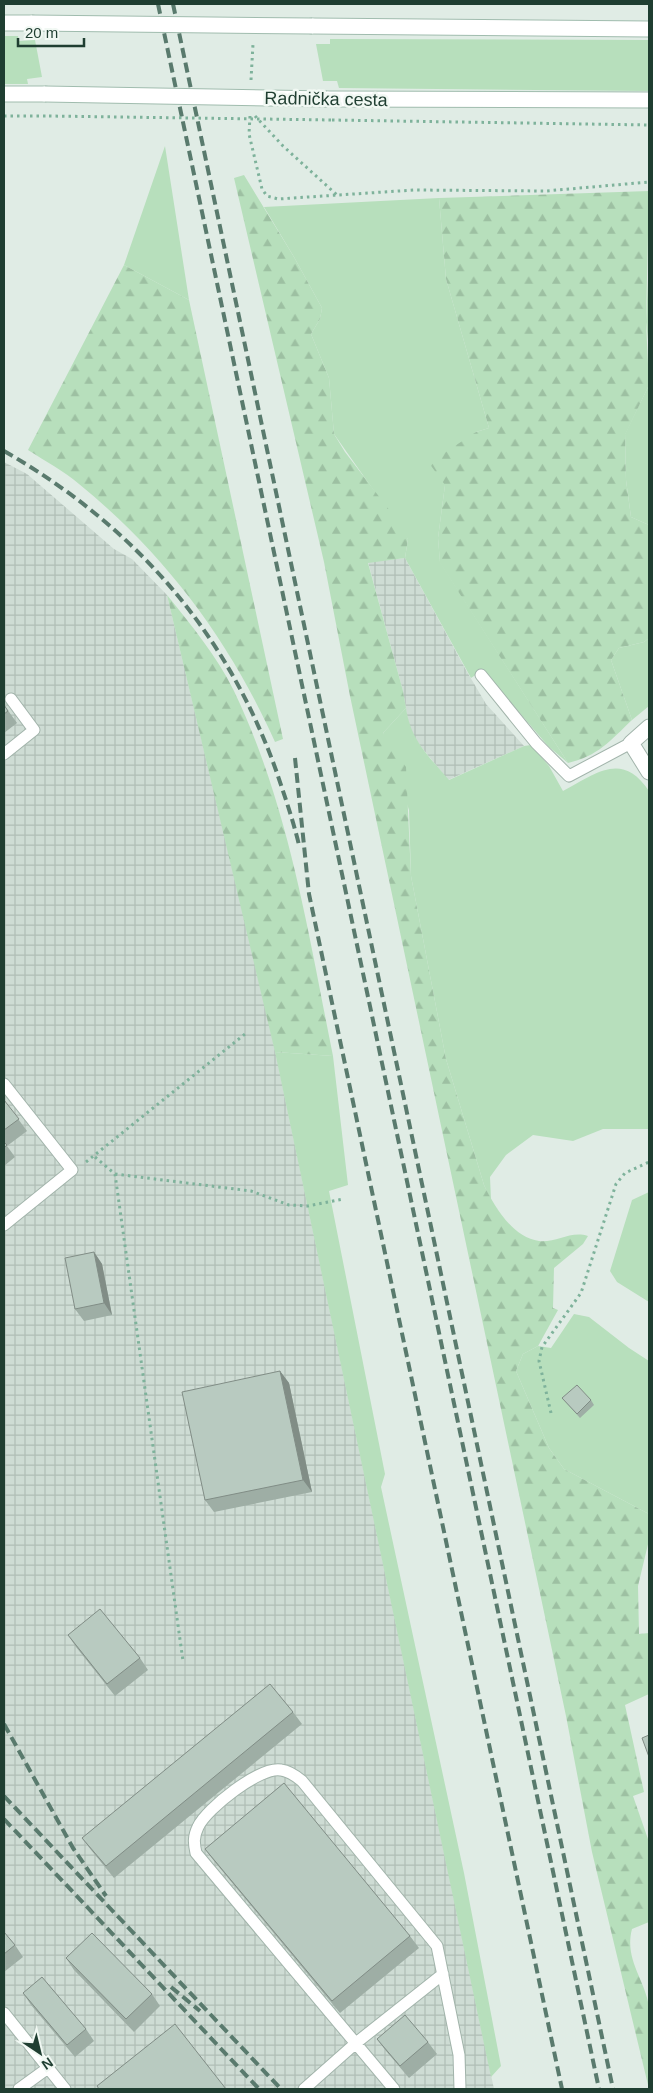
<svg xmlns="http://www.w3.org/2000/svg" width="653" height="2093" font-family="Arial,sans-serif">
<defs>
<pattern id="industrial-grid" width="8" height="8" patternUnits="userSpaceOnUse" patternTransform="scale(1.25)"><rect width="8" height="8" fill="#cedcd4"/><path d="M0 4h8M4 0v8" fill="none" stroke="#b0beb6"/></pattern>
<pattern id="forest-firs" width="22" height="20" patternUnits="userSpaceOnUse" patternTransform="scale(1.25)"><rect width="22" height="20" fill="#b7dfbc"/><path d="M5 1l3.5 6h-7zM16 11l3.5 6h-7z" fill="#9dc0a2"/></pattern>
</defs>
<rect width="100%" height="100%" fill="#e0ece5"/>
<path fill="url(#industrial-grid)" d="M 4,462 L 27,474 L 114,549 L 132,559 L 167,595 L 270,1027 L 494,2089 L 4,2089 Z
M 405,558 L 466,670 L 486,704 L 524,746 L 448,780 L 414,738 L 409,727 L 403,691 L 368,562 Z"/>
<path fill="#b7dfbc" d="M 4,36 L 18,36 L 19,41 L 35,40 L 42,77 L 27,79 L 28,84 L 4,84 Z
M 330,39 L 649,40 L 649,91 L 339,88 L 337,81 L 323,81 L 316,44 L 330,44 Z
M 165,146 L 189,300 L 124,265 Z
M 439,198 L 446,279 L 489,428 L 476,432 L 445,485 L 438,538 L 440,562 L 568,763 L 548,746 L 483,670 L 471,678 L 405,558 L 408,539 L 334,434 L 329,378 L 311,334 L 320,319 L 322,308 L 294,257 L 264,207 Z
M 649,258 L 649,349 L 646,322 Z
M 649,385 L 649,525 L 631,517 L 626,480 L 625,434 Z
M 649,638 L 649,706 L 632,720 L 611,660 L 619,648 L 644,642 Z
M 406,708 C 411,741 428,755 449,780 L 524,746 L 531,745 L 549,766 L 563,791 C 597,773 622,751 649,791 L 649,1129 L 603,1129 L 573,1141 L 533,1135 L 506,1155 L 490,1177 L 491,1200 L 484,1185 L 446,1059 L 411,876 L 409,810 L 383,733 Z
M 275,1052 L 333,1056 L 348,1185 L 329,1191 L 385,1474 L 381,1487 L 464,1873 L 501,2066 L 491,2077 Z
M 649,1192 L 649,1302 L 617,1282 L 610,1271 L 632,1200 Z
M 574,1314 L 589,1317 L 629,1348 L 649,1361 L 649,1514 L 564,1469 L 549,1448 L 516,1371 L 523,1354 L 538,1346 L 551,1348 Z"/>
<path fill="url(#forest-firs)" d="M 244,175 L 294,257 L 322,308 L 320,319 L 311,334 L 329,378 L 334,434 L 345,452 L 403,528 L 408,539 L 405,558 L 368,563 L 403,691 L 406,708 L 383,733 L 406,767 L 411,876 L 446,1059 L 484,1185 C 494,1206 513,1238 539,1241 C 556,1243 571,1230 588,1236 L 583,1244 L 554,1268 L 553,1308 L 558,1310 L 538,1346 L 523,1354 L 516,1371 L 549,1448 L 564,1469 L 649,1514 L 649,1540 L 638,1586 L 639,1634 L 649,1633 L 649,1694 L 625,1705 L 644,1792 L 633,1796 L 649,1842 L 649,1922 L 632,1929 C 624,1960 645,1979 649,2007 C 653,2031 649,2065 649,2089 L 592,1852 L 566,1716 L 350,696 L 324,562 L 234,178 Z
M 649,191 L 646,322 L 649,385 L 625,435 L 626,480 L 631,517 L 649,525 L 649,638 L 644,642 L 619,648 L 611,660 L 632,720 C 610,741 598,756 568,763 L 440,563 L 438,538 L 445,485 L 429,463 L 476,432 L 489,428 L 446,279 L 439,198 Z
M 124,265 L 189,300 L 283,739 L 275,742 C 230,641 165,554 79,484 C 64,471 45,461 28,450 Z
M 167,595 C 191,625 217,656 234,691 C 289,806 308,932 333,1056 L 275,1052 Z"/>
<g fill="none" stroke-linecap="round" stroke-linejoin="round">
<g stroke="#a2b4ab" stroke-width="13">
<path id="lane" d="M 481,675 L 536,743 L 569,776 L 631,743
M 4,754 L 34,730 L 11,699
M 4,1084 L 72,1170 L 4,1225
M 4,2013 L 65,2089
M 19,2089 L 48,2068
M 304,2089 L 356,2043 L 443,1974
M 394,2089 L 196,1853 C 194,1844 193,1837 198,1827 C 206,1809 260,1766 281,1770 C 289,1771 296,1776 302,1781 L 437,1946 L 459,2055 L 460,2089"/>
</g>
<g stroke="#a2b4ab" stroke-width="17">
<path id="street" d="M 649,727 L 631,743 L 649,772"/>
</g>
<g stroke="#a0bcae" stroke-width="17">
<path id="secondary" d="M 4,23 L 32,23
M 312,26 L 649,29
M 4,94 L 45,94
M 327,99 L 649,100"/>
</g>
<path stroke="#7eb29b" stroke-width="3" stroke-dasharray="2.5 4" stroke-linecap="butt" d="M 251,80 L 253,44
M 4,116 L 49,116
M 250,116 L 249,134 L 262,189 L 267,196 L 278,199 L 414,190 L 546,191 L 649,182
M 255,116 L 283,146 L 337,195
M 332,120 L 649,125
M 95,1157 L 115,1174 L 183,1661
M 86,1162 L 245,1034
M 115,1174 L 251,1191 L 289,1205 L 308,1206 L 343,1199
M 551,1413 L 539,1361 L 542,1347 L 581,1293 L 616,1184 L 625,1173 L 649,1162"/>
<use href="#lane" stroke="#fff" stroke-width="11"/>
<use href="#street" stroke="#fff" stroke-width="15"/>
<use href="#secondary" stroke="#fff" stroke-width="15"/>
<path stroke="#597a6d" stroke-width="4" stroke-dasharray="10 5" stroke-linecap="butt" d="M 158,4 L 599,2089
M 173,4 L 613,2089
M 4,451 C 133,525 227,631 277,773 C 285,797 293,820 299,845
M 295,758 L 309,894 L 562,2089
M 4,1724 L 73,1848 L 106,1896
M 4,1796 L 281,2089
M 4,1819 L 259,2089
M 171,1987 L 200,2011"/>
<g stroke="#a0bcae" stroke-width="17" stroke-linecap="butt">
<path id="secondary-bridge" d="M 32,23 L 312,26
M 45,94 L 327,99"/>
</g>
<path stroke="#7eb29b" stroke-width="3" stroke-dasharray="2.5 4" stroke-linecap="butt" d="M 49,116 L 332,120"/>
<use href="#secondary-bridge" stroke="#fff" stroke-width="15"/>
</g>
<path fill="#9eaea5" d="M 4,705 L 17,723 L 4,733 Z
M 4,1100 L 27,1131 L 7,1146 L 15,1157 L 4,1166 Z
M 94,1252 L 102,1264 L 112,1315 L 84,1321 L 75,1309 Z
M 280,1371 L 289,1383 L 312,1492 L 214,1512 L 205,1500 Z
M 562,1398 L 591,1400 L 594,1405 L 580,1418 Z
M 68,1635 L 140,1658 L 148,1670 L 115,1696 L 76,1647 Z
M 293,1712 L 302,1724 L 114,1878 L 91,1850 L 82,1838 Z
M 205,1849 L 410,1936 L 419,1948 L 340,2013 L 214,1861 Z
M 4,1932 L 15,1945 L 23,1957 L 4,1972 Z
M 66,1958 L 152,1994 L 160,2006 L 134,2032 L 74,1970 Z
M 23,1993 L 86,2029 L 94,2041 L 75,2057 L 31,2005 Z
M 377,2039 L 428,2042 L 437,2054 L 409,2078 L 386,2051 Z"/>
<path fill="#818d86" d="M 94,1252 L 102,1264 L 112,1315 L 104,1303 Z
M 280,1371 L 289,1383 L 312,1492 L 303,1480 Z"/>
<path fill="#b8cac0" stroke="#818d86" d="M 4,705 L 8,711 L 4,714 Z
M 4,1100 L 19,1119 L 4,1130 Z
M 4,1142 L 7,1145 L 4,1148 Z
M 94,1252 L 104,1303 L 75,1309 L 65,1258 Z
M 280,1371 L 303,1480 L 205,1500 L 182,1392 Z
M 577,1385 L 591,1400 L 577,1414 L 562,1398 Z
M 100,1609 L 140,1658 L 107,1684 L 68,1635 Z
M 270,1684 L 293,1712 L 106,1866 L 82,1838 Z
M 649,1735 L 649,1757 L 642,1738 Z
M 284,1783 L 410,1936 L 332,2001 L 205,1849 Z
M 4,1932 L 15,1945 L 4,1954 Z
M 92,1933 L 152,1994 L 126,2019 L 66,1958 Z
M 42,1977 L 86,2029 L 67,2045 L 23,1993 Z
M 405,2015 L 428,2042 L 400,2066 L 377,2039 Z
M 175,2024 L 226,2089 L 99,2089 L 97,2086 Z"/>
<g text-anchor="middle" stroke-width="5" stroke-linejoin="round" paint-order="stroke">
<g font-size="18" fill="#1f3e31" stroke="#f1f8f3">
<text transform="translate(326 99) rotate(1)" y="6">Radnička cesta</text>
</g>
</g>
<rect width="653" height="2093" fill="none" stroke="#1f3e31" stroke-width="10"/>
<g transform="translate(40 2053) rotate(145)" stroke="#f1f8f3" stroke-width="4" paint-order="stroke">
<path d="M0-4L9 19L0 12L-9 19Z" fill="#1f3e31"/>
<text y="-8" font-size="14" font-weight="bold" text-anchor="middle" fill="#1f3e31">N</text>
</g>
<path d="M18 38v8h66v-8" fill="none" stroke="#1f3e31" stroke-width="2.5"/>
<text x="25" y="38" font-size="15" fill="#1f3e31" stroke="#f1f8f3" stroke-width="4" paint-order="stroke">20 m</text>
</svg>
